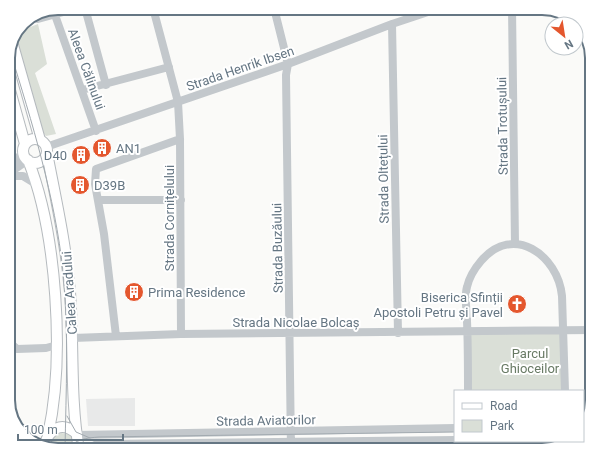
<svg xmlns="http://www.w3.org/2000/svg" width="600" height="458" font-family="Roboto,sans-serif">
<rect width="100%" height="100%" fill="#fafaf8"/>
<path fill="#e8e9e9" d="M 135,398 L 135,426 L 88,426 L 86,399 Z"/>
<path fill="#dadfd7" d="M 38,24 L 47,64 L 35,73 L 56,134 L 46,136 L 39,129 L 13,45 L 20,31 Z
M 562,329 L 565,391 L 468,391 L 467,331 Z
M 61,433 L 69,434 L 73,437 L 75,450 L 58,450 L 50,447 L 53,437 Z
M 472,441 L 560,441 L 560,446 L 542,450 L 473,450 Z"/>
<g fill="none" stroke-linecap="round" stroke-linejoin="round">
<g stroke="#b5babe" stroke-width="12">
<path id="major" d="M 13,45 L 40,140
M 8,83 L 25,144
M23 151a12 12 0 1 1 24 0a12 12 0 1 1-24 0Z
M 47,153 C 56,200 66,244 70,292 C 74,344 70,398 79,450
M 28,160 C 57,233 65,358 48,435
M 44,445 C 50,429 61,420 77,434"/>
</g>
<path stroke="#c3c8cc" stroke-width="8" d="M 85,8 L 106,85
M 153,8 L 178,102 L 180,139 L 181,334
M 274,8 L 288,64 L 286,75 L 291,450
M 512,8 L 515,244
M 55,15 L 96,131
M 38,19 L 78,8
M 392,24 L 398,333
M 82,90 L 169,67
M 46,147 L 288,64 L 392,24 L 440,8
M 8,167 L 23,153
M 8,174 L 28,160
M 8,176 L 23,176 L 36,184
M 98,200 L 181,200
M 116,336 L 104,234 L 95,184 L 96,169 L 180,139
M 73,338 L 181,334 L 592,330
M 8,341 L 17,349 L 46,348 L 57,345
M 468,391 C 468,368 468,344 467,321 C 467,311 464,297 467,287 C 469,278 475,268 481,261 C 513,223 558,255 562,296 L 565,391
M 8,400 L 9,404
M 77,435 L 455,428
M 468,441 L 469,450
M 566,443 L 566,441
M 88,450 L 95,445 L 102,444 L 455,440"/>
<use href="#major" stroke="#fff" stroke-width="10"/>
<path stroke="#a2aab0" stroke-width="1" d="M 10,51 C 32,122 55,197 63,271 C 69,331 66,391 65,450
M 67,416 L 76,432 L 90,438
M 67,450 C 75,439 86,438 99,437 L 455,432"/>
</g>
<defs>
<g id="building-disc" transform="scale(1)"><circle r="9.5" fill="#e4572e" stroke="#fff"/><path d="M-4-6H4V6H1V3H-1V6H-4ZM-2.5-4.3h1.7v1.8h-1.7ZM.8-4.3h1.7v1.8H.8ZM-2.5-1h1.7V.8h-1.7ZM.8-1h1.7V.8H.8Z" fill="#fff"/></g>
<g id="church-disc" transform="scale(1)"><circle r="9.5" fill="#e4572e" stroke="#fff"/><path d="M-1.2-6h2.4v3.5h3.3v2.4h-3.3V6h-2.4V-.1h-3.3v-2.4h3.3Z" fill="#fff"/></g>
</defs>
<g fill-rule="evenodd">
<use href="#building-disc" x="102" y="148"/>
<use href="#building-disc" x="81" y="155"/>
<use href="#building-disc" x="80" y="185"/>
<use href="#building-disc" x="134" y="292"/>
<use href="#church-disc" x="517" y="304"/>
</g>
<g text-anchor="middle" stroke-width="4" stroke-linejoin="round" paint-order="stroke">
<g font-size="13" fill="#657683" stroke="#fff">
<text transform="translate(240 68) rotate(-19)" y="5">Strada Henrik Ibsen</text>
<text transform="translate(87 69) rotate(70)" y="5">Aleea Călinului</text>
<text transform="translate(502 126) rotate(-91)" y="5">Strada Trotușului</text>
<text transform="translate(383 179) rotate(-91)" y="5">Strada Oltețului</text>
<text transform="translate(169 218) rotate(-90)" y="5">Strada Cornițelului</text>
<text transform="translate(277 248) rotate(-91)" y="5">Strada Buzăului</text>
<text transform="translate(69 293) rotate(-94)" y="5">Calea Aradului</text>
<text x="296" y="327">Strada Nicolae Bolcaș</text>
<text transform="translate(266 420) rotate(-1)" y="5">Strada Aviatorilor</text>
</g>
<g font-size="13" fill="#657683" stroke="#fff" text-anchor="start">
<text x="116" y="153">AN1</text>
<text x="67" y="160" text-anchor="end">D40</text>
<text x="94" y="190">D39B</text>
<text x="148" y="297">Prima Residence</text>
<text x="503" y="302" text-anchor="end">Biserica Sfinții<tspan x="503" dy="15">Apostoli Petru și Pavel</tspan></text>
</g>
<g font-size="13" fill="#687a64" stroke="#fff">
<text x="530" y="358">Parcul<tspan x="530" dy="15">Ghioceilor</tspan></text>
</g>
</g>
<path d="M0 0H600V458H0ZM58 15H542A43 43 0 0 1 585 58V400A43 43 0 0 1 542 443H58A43 43 0 0 1 15 400V58A43 43 0 0 1 58 15Z" fill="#fff" fill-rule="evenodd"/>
<path fill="none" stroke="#657683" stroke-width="2" d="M58 15H542A43 43 0 0 1 585 58V400A43 43 0 0 1 542 443H58A43 43 0 0 1 15 400V58A43 43 0 0 1 58 15Z"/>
<rect x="454" y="390" width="130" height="52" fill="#ffffff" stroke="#c1c8cd"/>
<rect x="462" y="403" width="20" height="6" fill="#ffffff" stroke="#c1c8cd"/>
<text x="490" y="410" font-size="12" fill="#657683">Road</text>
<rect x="462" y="420" width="20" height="12" fill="#dadfd7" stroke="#c1c8cd"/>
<text x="490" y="430" font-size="12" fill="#657683">Park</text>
<g transform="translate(564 36) rotate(150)"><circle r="19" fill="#ffffff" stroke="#c1c8cd"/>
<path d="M0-3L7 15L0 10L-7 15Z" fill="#e4572e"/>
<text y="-6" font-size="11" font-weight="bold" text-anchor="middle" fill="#657683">N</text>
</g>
<path d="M18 434v6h105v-6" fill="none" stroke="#657683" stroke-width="2"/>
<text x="24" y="434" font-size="12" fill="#657683" stroke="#ffffff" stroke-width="3" paint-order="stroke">100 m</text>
</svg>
